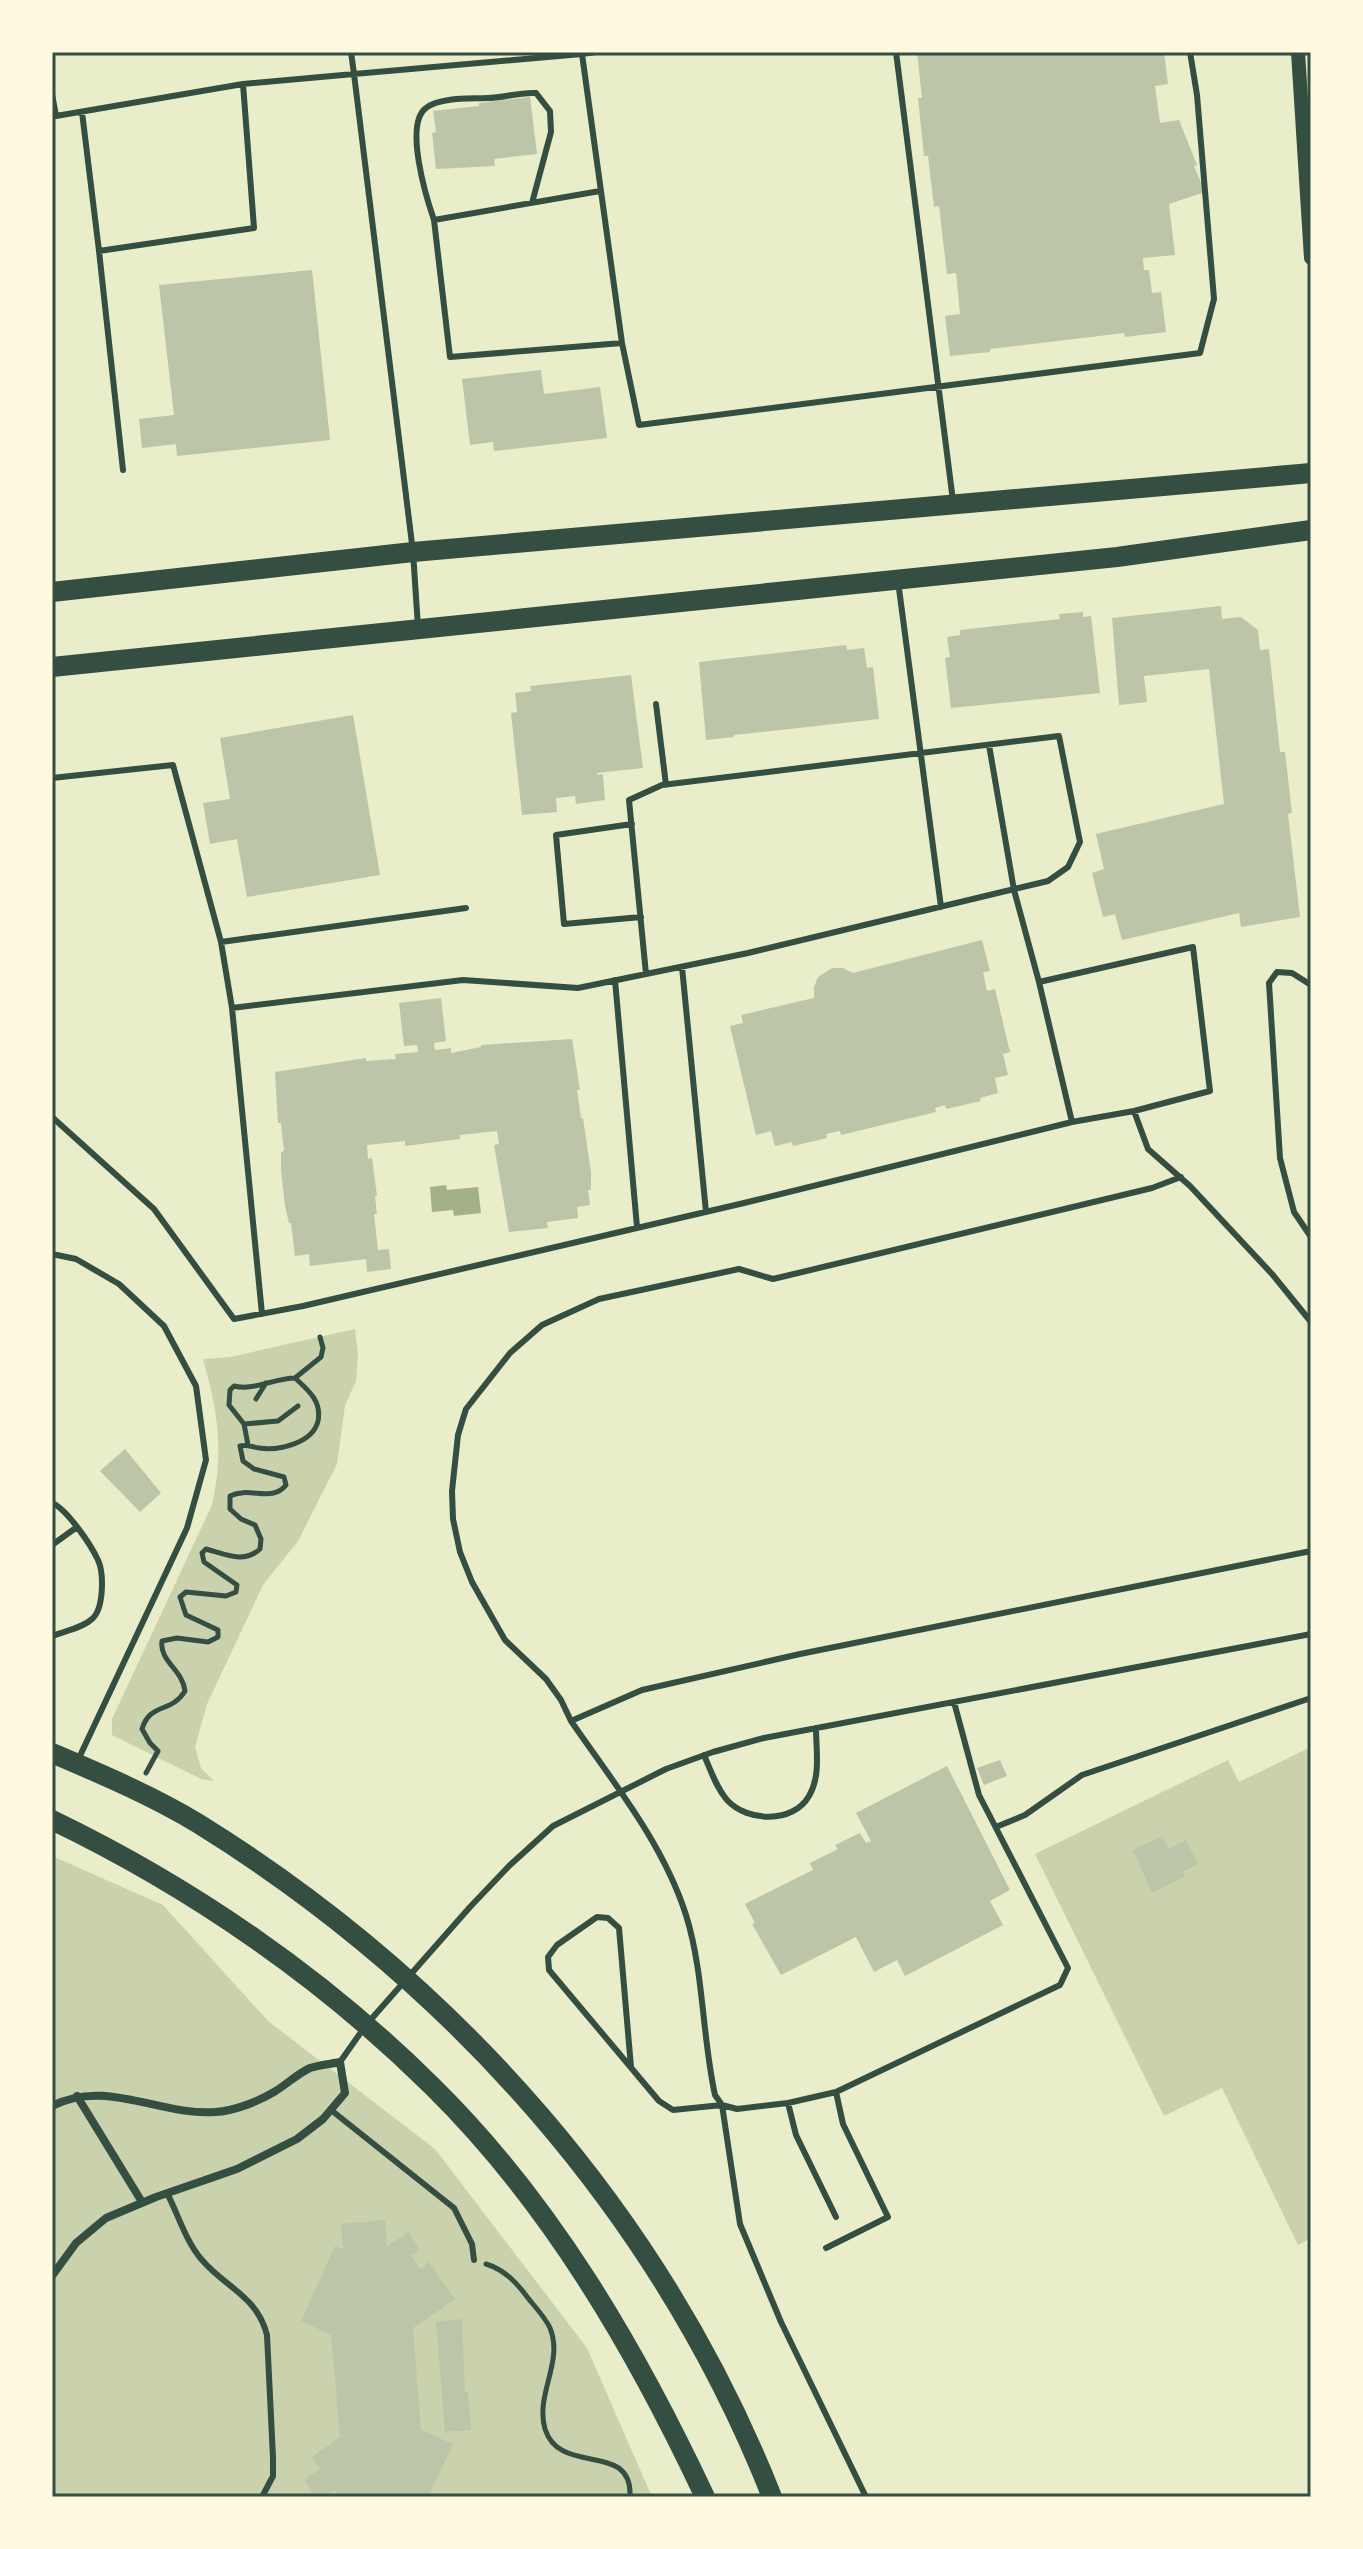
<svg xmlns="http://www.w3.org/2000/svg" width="1363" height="2549" font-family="Literata,serif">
<rect width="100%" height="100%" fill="#e9edc9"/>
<path fill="#cad2ad" d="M 355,1329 L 358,1354 L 356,1381 L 345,1405 L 337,1464 L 298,1541 L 263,1585 L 207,1704 L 195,1747 L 201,1768 L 214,1781 L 201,1779 L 112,1735 L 112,1719 L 212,1505 C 224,1450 218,1412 203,1359 L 230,1357 Z
M 1311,1747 L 1311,2238 L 1298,2245 L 1222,2088 L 1164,2116 L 1035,1854 L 1228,1760 L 1239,1782 Z
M 52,1856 L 163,1905 L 268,2021 L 435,2149 L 587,2348 L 652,2497 L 52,2497 Z"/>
<path fill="#a3b18a" d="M 446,1185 L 447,1190 L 478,1187 L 481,1213 L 454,1216 L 453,1210 L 432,1212 L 430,1187 Z"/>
<path fill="#bcc5a7" d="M 917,52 L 1164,52 L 1168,84 L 1155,86 L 1160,123 L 1179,120 L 1197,165 L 1194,166 L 1205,192 L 1169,204 L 1175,255 L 1143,258 L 1144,270 L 1149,270 L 1152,293 L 1161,292 L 1166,332 L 1125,337 L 1124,333 L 990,349 L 990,352 L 950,356 L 945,316 L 960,314 L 956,273 L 947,274 L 939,206 L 934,207 L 928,156 L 924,156 L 918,98 L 922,98 Z
M 530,97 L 537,154 L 494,159 L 495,166 L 436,169 L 432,133 L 436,132 L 433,111 L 479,106 L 479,103 Z
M 312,270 L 330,440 L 177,456 L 176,444 L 142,448 L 139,419 L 174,415 L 159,285 Z
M 541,370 L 544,394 L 600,387 L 607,438 L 494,451 L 493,442 L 470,445 L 462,379 Z
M 1221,606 L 1222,619 L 1241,617 L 1258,630 L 1260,650 L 1269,649 L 1280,752 L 1285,752 L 1292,813 L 1288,814 L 1300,917 L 1241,927 L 1239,913 L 1122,940 L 1115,914 L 1103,917 L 1092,873 L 1104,869 L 1096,834 L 1224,804 L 1209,669 L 1144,676 L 1147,702 L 1119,705 L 1112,618 Z
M 1083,612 L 1083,617 L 1091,616 L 1100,693 L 951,708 L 945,658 L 950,657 L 947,637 L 960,635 L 960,630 L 1060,619 L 1059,614 Z
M 846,645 L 847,650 L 864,648 L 867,668 L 873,667 L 879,719 L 734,735 L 734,737 L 706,740 L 699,662 Z
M 631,675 L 643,768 L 597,773 L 598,775 L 603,774 L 605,800 L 576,804 L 575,796 L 556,798 L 557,812 L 522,815 L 511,713 L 517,712 L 515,693 L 531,691 L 530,686 Z
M 353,715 L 380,875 L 247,897 L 237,839 L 210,844 L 203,803 L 230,799 L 220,738 Z
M 982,940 L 990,971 L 983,972 L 987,991 L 995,989 L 1010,1052 L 1003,1054 L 1008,1075 L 995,1078 L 998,1093 L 980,1098 L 981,1101 L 946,1109 L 945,1105 L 935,1108 L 936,1112 L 841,1135 L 840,1131 L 826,1134 L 827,1138 L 793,1146 L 792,1142 L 775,1146 L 771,1131 L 756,1135 L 730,1026 L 743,1023 L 741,1015 L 814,998 L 814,987 L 818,977 L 832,968 L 843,968 L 853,973 Z
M 441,998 L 446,1041 L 434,1043 L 435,1050 L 451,1048 L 451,1053 L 481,1047 L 481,1045 L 572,1039 L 580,1090 L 577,1090 L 581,1118 L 583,1118 L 591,1172 L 591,1190 L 588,1190 L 590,1205 L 577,1207 L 578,1218 L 547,1222 L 548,1228 L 509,1232 L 494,1145 L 499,1144 L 497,1131 L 460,1135 L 460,1139 L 405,1146 L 405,1141 L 367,1145 L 368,1159 L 372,1158 L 377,1196 L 375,1196 L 377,1214 L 374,1214 L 378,1250 L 389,1249 L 391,1269 L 367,1272 L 366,1259 L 310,1266 L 309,1254 L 295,1256 L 291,1223 L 289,1223 L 285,1206 L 281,1170 L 281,1152 L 284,1151 L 281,1123 L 278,1123 L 275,1072 L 366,1058 L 366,1061 L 396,1059 L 395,1054 L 418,1052 L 417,1045 L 404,1046 L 399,1003 Z
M 125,1449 L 161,1493 L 140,1512 L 100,1471 Z
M 1000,1760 L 1007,1776 L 984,1785 L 977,1768 Z
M 947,1766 L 1010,1890 L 990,1901 L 1003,1925 L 905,1976 L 897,1960 L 874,1972 L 856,1937 L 781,1975 L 752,1924 L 755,1923 L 745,1904 L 813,1870 L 810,1863 L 838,1849 L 835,1845 L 860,1833 L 866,1843 L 871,1841 L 856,1813 Z
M 1162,1836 L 1169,1849 L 1186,1840 L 1198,1864 L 1183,1872 L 1185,1876 L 1152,1893 L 1133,1850 Z
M 385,2220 L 387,2246 L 408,2232 L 420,2249 L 411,2256 L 420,2269 L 429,2262 L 455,2299 L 413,2328 L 421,2430 L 453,2444 L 428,2497 L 339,2497 L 334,2490 L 325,2497 L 316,2497 L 304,2480 L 320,2469 L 312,2457 L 340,2437 L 331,2335 L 301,2321 L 335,2246 L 343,2249 L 341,2224 Z
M 462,2319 L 465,2392 L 468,2392 L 471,2430 L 445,2432 L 436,2322 Z"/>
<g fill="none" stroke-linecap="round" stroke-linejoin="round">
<path stroke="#344e41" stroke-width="5" d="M 256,1399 L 266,1383
M 244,1424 L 278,1421 L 298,1406
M 248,1445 L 244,1424 L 229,1405 L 230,1390 L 234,1386 C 253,1391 275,1378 295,1378
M 146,1773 L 158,1751 L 150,1743 L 142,1729 C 150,1702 171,1714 185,1691 C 183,1670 159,1661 162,1641 L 177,1638 L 208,1642 L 218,1637 L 218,1630 L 186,1615 L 180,1597 L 186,1592 L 226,1596 L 236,1592 L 237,1585 L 204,1562 L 202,1553 L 206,1549 C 225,1554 244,1564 260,1549 L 261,1539 L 255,1525 L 241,1519 L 230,1509 L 230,1496 C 250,1486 272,1503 286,1485 L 284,1477 L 254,1469 L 243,1461 L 240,1446 C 248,1444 251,1447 259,1448 C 279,1451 313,1443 318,1421 C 322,1401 308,1390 295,1378 L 321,1357 L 323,1348 L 320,1337
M 486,2264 C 505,2270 517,2283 528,2298 C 535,2307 545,2317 550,2328 C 564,2362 535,2394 545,2429 C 560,2477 633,2440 630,2497"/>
<path stroke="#344e41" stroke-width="6" d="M 351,52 L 354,74 L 582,54
M 596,52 L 582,54 L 622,343 L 639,425 L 1200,353 L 1214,299 L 1197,95 L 1190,52
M 896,52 L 953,501
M 52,94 L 56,116 L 243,84 L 354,74 L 413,552 L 418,627
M 82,112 L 99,251
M 600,191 L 434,220 L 450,357 L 622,343
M 434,220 C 426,197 404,124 426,108 C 440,97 470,99 487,98 C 504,98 518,92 536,93 L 550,111 L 551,132 L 532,203
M 123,470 L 99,251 L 254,228 L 243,84
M 898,581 L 941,907
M 656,704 L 666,785
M 989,745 L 1014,890 L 1039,982
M 52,778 L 173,765 L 221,942 L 232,1008 L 262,1314
M 632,824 L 556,835 L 564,924 L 641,917
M 221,942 L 466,908
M 682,967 L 706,1212
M 615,980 L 637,1227
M 1311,985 L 1292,973 L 1277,972 L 1269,983 L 1280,1158 L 1294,1212 L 1311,1237
M 232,1008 L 463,980 L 578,988 L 748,953 L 1048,881 L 1068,867 L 1080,842 L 1059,736 L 662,785 L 629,800 L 646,974
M 1134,1111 L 1148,1149 L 1190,1186 L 1272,1274 L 1311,1322
M 52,1117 L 154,1209 L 234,1319 L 303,1306 L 744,1203 L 1072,1122 L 1039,982 L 1193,947 L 1210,1091 L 1134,1111 L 1072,1122
M 52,1254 L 76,1259 L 119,1284 L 164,1326 L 196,1386 L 206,1460 L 187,1528 L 78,1760
M 52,1503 C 67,1509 91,1545 98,1560 C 104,1573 104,1609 92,1619 C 82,1628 65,1631 52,1636
M 52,1545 L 77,1527
M 954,1702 L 979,1795 L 1068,1968 L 1060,1985 L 836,2092 L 788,2103 L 737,2109 L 722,2105 L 715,2095 C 702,2036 704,1973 686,1915 C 663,1843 613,1782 571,1721 L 561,1700 L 546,1679 L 505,1640 L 472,1582 L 460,1552 L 453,1519 L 452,1491 L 458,1435 L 466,1409 L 510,1353 L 542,1325 L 599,1299 L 739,1269 L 773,1279 L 1152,1188 L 1181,1177
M 571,1721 L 642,1690 L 800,1654 L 1311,1551
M 704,1755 C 711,1771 716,1787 727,1800 C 747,1822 793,1824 809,1796 C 821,1776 816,1750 816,1728
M 996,1827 L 1025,1815 L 1082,1775 L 1311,1698
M 340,2062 L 366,2025 L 470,1907 L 509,1866 L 553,1826 L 666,1769 L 713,1752 L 764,1738 L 1311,1634
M 631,2067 L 619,1928 L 608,1918 L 597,1917 L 557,1945 L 548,1957 L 549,1970 L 659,2101 L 673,2110 L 722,2105 L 740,2224 L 781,2322 L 866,2497
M 788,2103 L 796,2135 L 836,2217
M 331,2110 L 454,2208 L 472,2244 L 474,2260
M 167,2193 C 178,2214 186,2242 202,2260 C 226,2288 257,2296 267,2335 L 273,2458 L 273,2476 L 262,2497
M 826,2248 L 888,2217 L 843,2124 L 836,2092"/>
<path stroke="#344e41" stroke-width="8" d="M 77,2096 L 142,2202
M 52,2106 C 105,2078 160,2116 215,2112 C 234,2111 257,2102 274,2092 C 286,2085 297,2074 310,2068 C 319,2065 331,2064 340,2062 L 345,2093 L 323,2119 L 297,2139 L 237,2169 L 156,2197 L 106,2218 L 76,2243 L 52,2276"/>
<path stroke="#344e41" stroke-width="14" d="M 1298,52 L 1311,258"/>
<path stroke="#344e41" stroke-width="20" d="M 52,592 L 413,552 L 1311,473
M 52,667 L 1117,557 L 1311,530
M 52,1753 C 101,1774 153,1796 199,1824 C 455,1983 661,2216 772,2497
M 52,1820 C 191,1887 322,1977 432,2086 C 550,2202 635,2348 705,2497"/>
</g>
<rect width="1363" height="2549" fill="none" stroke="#fefae0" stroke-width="108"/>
<rect x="54" y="54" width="1255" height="2441" fill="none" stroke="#344e41" stroke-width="3"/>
</svg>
